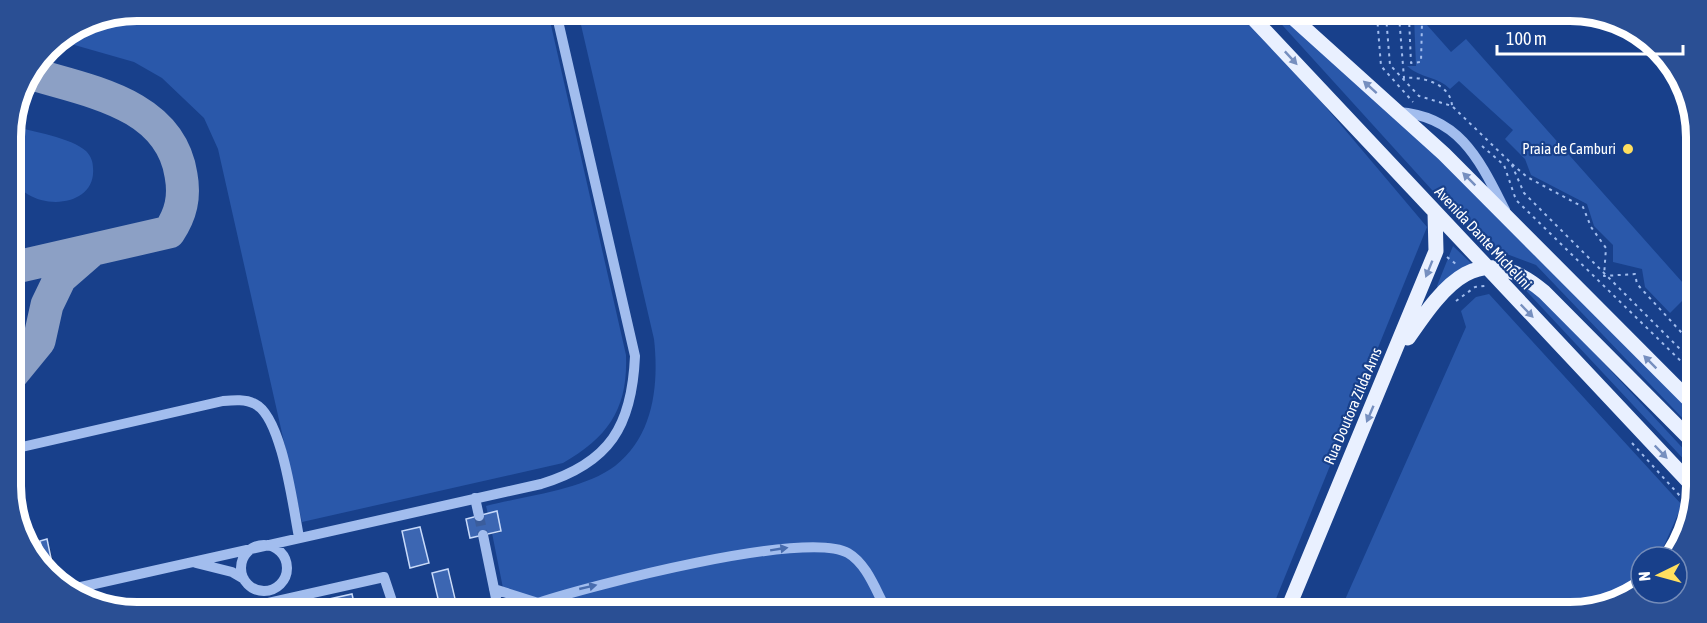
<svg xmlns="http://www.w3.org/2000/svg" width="1707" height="623" font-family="'Asap Condensed',sans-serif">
<rect width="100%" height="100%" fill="#18408b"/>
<path fill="#2a58aa" d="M 137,11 L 548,12 L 626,355 C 628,408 609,437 563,463 L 302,522 L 218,149 L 204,118 L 162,78 L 134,62 L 57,40 L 89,20 Z
M 578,12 L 1248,15 L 1427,227 L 1271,611 L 507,608 L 492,533 L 501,531 L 497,512 L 488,514 L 486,506 C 524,496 583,490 615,466 C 654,436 659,384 654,339 Z
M 1274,16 L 1289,16 L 1435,152 L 1676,394 L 1688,411 L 1691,427 L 1536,265 L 1504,253 L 1491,255 Z
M 1414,16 L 1419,16 L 1451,52 L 1466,39 L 1691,292 L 1670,313 L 1645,287 L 1642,269 L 1613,262 L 1613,245 L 1594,226 L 1587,204 L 1531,175 L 1525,159 L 1505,139 L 1513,130 L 1459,81 L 1450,89 C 1439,77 1420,78 1407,66 L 1416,66 Z
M 12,126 C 31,131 72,138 86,151 C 91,156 93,162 93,168 C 97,213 20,212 11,172 C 8,159 9,139 12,126 Z
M 1453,246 L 1473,265 L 1439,289 L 1437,286 Z
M 1517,281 L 1534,288 L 1691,457 L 1691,467 Z
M 1489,294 L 1682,505 L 1659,557 L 1641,557 L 1641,589 L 1578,612 L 1340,611 L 1466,327 L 1461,311 L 1476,297 Z"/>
<path fill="#0007" d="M 497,514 L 501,532 L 471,538 Z
M 420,528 L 429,564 L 413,568 L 412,567 Z
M 46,541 L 49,544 L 57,579 L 42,569 L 37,560 L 46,558 Z
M 447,571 L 450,574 L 458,607 L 442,607 L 434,574 Z
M 352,596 L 360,607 L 300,607 Z"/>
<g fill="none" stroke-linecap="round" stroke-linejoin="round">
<path stroke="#8ca0c5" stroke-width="33" d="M 12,268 L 169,232 C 181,214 185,197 181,175 C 170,103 88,91 29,73
M 12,374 L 39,341 L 47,305 L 60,278 L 91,251"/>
</g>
<path fill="#3c66b2" stroke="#c8dafa" stroke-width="1.5" d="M 497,511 L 501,531 L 470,538 L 466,519 Z
M 420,527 L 429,563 L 410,568 L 402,531 Z
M 47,539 L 55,577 L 54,577 L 47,573 L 40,541 Z
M 44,557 L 47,573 L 37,559 Z
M 448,569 L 457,607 L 440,607 L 432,573 Z
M 352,594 L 355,607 L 293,607 Z"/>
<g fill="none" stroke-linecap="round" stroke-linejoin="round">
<path stroke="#3b5d9c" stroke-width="10" stroke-dasharray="10 5" stroke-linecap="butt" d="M 479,516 L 483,535"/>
<path stroke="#a2bdee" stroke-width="2" stroke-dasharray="3 4.5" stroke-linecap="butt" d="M 1377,16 L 1381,66 L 1413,102
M 1386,16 L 1390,65 L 1419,96 L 1452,106 L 1511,163 L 1524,193 L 1692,361
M 1399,16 L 1404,78 C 1422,76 1451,84 1452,106
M 1400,17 L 1409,18 L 1411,63 L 1421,62 L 1422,23
M 1482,146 L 1504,165 L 1516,200 L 1692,372
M 1512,164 L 1527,177 L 1583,207 L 1591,227 L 1606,248 L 1604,276 L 1635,274 L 1637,284 L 1692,344
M 1447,257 L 1456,264
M 1456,301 L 1475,287 L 1485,286
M 1632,443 L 1690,507
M 1679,541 L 1684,534
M 31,546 L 41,544"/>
<path stroke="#a2bdee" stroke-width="10" d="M 1398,112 C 1460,116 1480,161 1505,210
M 13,449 L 223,401 C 234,400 246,399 255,404 C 282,417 293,507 299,537
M 475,498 L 479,516
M 483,535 L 498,608
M241 568a23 23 0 1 1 46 0a23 23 0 1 1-46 0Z
M 196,563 L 232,572 L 244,579
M 72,589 L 541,484 C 610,463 632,426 635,356 L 556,12
M 494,589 L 538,603
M 250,607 L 384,577 L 394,607
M 535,608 L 538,603 C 589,586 807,529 848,553 C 867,564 876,591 886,609"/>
<path stroke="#e9f0ff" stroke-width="15" d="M 1251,16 L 1690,483
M 1291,16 L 1444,154 L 1692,403
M 1408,338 C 1445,284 1479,237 1544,292 L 1691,440
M 1287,611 L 1436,251 L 1435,212"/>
</g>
<defs><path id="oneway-solid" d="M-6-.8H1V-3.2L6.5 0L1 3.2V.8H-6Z" transform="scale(1.5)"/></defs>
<g fill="#768fbf">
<use href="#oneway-solid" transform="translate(1291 58) rotate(47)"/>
<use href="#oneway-solid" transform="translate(1370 87) rotate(-138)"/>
<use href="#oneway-solid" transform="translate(1469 179) rotate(-135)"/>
<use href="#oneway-solid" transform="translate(1429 269) rotate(112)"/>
<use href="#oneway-solid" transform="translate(1527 311) rotate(46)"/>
<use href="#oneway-solid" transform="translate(1650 362) rotate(-135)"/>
<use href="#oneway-solid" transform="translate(1370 414) rotate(113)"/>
<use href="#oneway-solid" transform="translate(1661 452) rotate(46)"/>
</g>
<g fill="#486cae">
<use href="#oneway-solid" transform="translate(779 549) rotate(-9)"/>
<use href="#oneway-solid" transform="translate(588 587) rotate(-13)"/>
</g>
<circle fill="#ffdf5f" stroke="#18408b" stroke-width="2" cx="1628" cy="149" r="6"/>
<g text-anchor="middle" stroke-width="4.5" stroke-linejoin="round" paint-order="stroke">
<g font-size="15" fill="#fff" stroke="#18408b" text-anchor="end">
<text x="1616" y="154">Praia de Camburi</text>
</g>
<g font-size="15" fill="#fff" stroke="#18408b">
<text transform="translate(1483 238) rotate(47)" y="5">Avenida Dante Michelini</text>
<text transform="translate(1353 406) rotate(-67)" y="5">Rua Doutora Zilda Arns</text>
</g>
</g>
<path d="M0 0H1707V623H0ZM137 21H1570A116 116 0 0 1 1686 137V486A116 116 0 0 1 1570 602H137A116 116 0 0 1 21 486V137A116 116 0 0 1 137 21Z" fill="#2a4f94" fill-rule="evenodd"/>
<path fill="none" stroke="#fff" stroke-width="8" d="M137 21H1570A116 116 0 0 1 1686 137V486A116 116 0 0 1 1570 602H137A116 116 0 0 1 21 486V137A116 116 0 0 1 137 21Z"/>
<g transform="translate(1659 575) rotate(265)"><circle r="28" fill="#18408b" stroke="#748cb9" stroke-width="1.5"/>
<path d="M0-4.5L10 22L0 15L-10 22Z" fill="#ffdf5f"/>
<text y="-9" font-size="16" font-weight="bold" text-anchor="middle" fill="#ffffff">N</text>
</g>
<path d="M1497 45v9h186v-9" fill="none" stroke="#ffffff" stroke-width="3"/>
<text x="1506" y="45" font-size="18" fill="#ffffff" stroke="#18408b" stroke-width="4.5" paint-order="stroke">100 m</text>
</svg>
